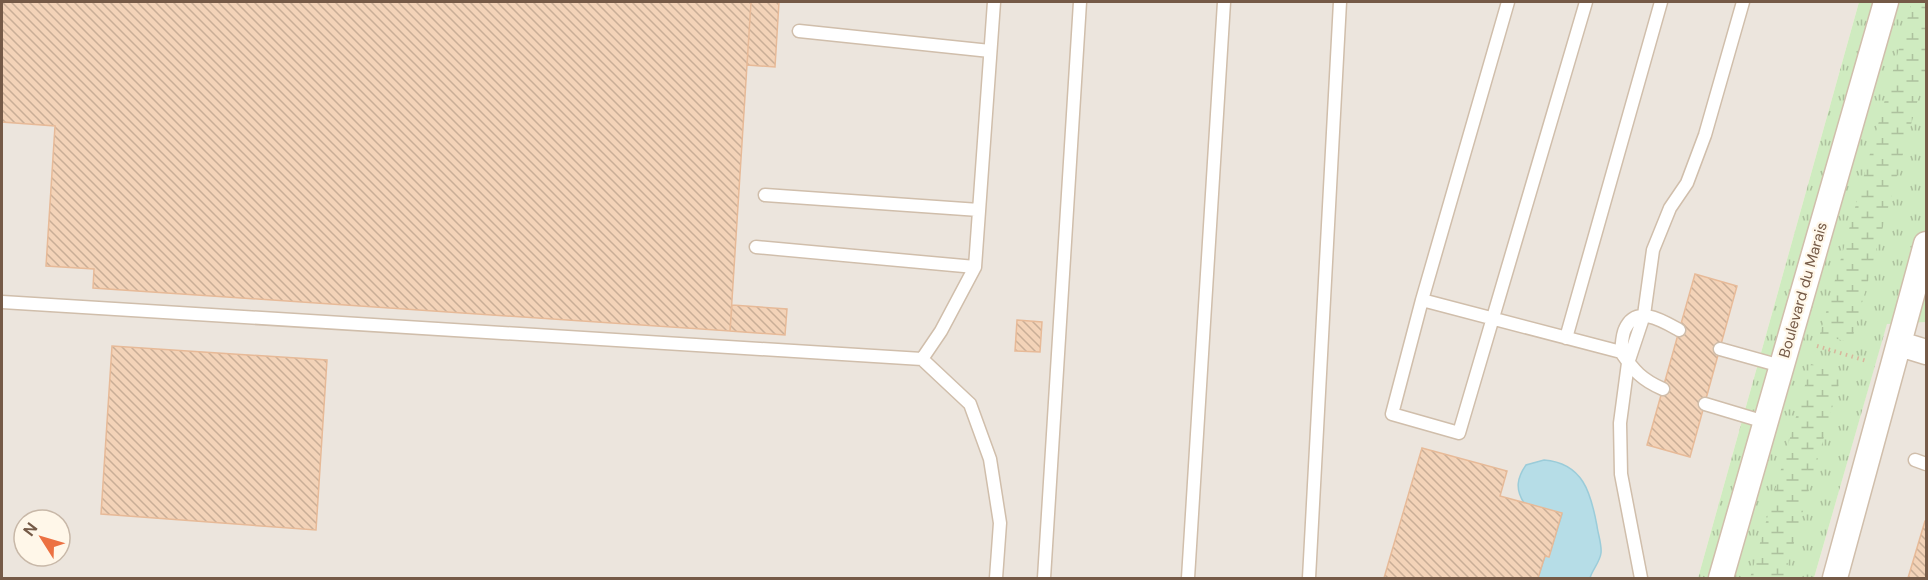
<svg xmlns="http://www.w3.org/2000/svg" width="1928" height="580" font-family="'DM Sans',sans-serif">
<defs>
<pattern id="grass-tufts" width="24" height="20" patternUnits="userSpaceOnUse" patternTransform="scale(1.5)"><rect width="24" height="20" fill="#cfebc0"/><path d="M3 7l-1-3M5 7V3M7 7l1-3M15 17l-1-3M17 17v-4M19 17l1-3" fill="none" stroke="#adc19e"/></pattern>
<pattern id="wetland-marsh" width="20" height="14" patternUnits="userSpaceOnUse" patternTransform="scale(1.5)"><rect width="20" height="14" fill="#cfebc0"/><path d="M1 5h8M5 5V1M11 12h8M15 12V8" fill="none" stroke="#adc19e"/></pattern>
<pattern id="building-back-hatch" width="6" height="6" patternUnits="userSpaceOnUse" patternTransform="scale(1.5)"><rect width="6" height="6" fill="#f3d3b8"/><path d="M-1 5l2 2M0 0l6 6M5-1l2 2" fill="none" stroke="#c9ae97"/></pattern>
</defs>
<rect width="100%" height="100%" fill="#fdf4e2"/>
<path fill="#ece5dd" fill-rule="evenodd" d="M 2,2 L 1859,2 L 1698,578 L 2,578 ZM 24,520 L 60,520 L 60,556 L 24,556 Z
M 1926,322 L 1926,578 L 1814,578 L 1887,323 Z"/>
<path fill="url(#grass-tufts)" d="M 1859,2 L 1926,2 L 1926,322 L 1887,324 L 1814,578 L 1698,578 Z"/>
<path fill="url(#wetland-marsh)" d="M 1912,2 L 1926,2 L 1926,70 L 1851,343 L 1820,334 Z
M 1811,364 L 1842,373 L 1784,578 L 1750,578 Z"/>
<path fill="#b6dde7" stroke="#9bccd9" stroke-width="1.5" d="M 1544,460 C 1583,463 1591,493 1597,526 C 1598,534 1602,545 1601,553 C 1600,562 1592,570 1590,578 L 1538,578 L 1545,556 L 1549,556 L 1562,514 L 1524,503 C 1515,489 1517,478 1526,465 Z"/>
<path fill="url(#building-back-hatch)" stroke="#e7ba98" stroke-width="1.5" d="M 2,2 L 751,2 L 730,331 L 93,288 L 94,269 L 46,266 L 55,126 L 2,122 Z
M 751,2 L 779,2 L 775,67 L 747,65 Z
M 1695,274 L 1737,286 L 1690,457 L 1647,445 Z
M 732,305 L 787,309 L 785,335 L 730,331 Z
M 1017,320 L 1042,322 L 1040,352 L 1015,351 Z
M 112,346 L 327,360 L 316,530 L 101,514 Z
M 1422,448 L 1507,471 L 1500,496 L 1562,513 L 1549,557 L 1545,556 L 1538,578 L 1384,578 Z
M 1925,521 L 1926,521 L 1926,578 L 1908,578 Z"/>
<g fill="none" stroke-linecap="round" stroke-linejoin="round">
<g stroke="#d0beab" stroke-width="15">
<path id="lane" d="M 1508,2 L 1422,300 L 1621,352 C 1634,371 1642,380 1663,389
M 799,31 L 990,51
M 765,195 L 979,210
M 756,247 L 975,267
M 1422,300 L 1392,414 L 1459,433 L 1586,2
M 2,302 L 922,359 L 941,331 L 975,267 L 994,2
M 1566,338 L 1661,2
M 1720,349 L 1781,366
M 1621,352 C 1622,345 1622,335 1625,329 C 1636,304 1663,321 1679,330
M 922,359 L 970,404 L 990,459 L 1000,523 L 996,578
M 1705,404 L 1765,422
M 1915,460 L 1926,464
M 1044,578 L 1080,2
M 1188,578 L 1224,2
M 1309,578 L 1340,2
M 1641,578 L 1621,474 L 1620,423 L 1628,363 L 1644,315 L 1653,250 L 1670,208 L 1687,183 L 1705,135 L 1743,2"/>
</g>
<g stroke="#d0beab" stroke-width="27">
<path id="street" d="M 1900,344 L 1926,352
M 1721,578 L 1886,2
M 1835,578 L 1926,244"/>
</g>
<path stroke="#d8b69c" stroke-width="4" stroke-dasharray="1.5 4.5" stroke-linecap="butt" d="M 1817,346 L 1867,361"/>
<use href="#lane" stroke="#fff" stroke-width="12"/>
<use href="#street" stroke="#fff" stroke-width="24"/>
</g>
<g text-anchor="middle" stroke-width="4.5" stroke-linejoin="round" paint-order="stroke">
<g font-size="15" fill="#755a47" stroke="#fff7e9">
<text transform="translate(1803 290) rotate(-74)" y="5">Boulevard du Marais</text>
</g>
</g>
<rect width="1928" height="580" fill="none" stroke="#755a47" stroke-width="6"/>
<g transform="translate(42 538) rotate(307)"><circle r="28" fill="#fff7e9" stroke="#c8b8a8" stroke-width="1.5"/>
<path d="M0-4.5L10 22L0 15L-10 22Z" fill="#ec7142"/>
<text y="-9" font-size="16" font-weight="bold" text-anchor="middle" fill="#755a47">N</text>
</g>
</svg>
